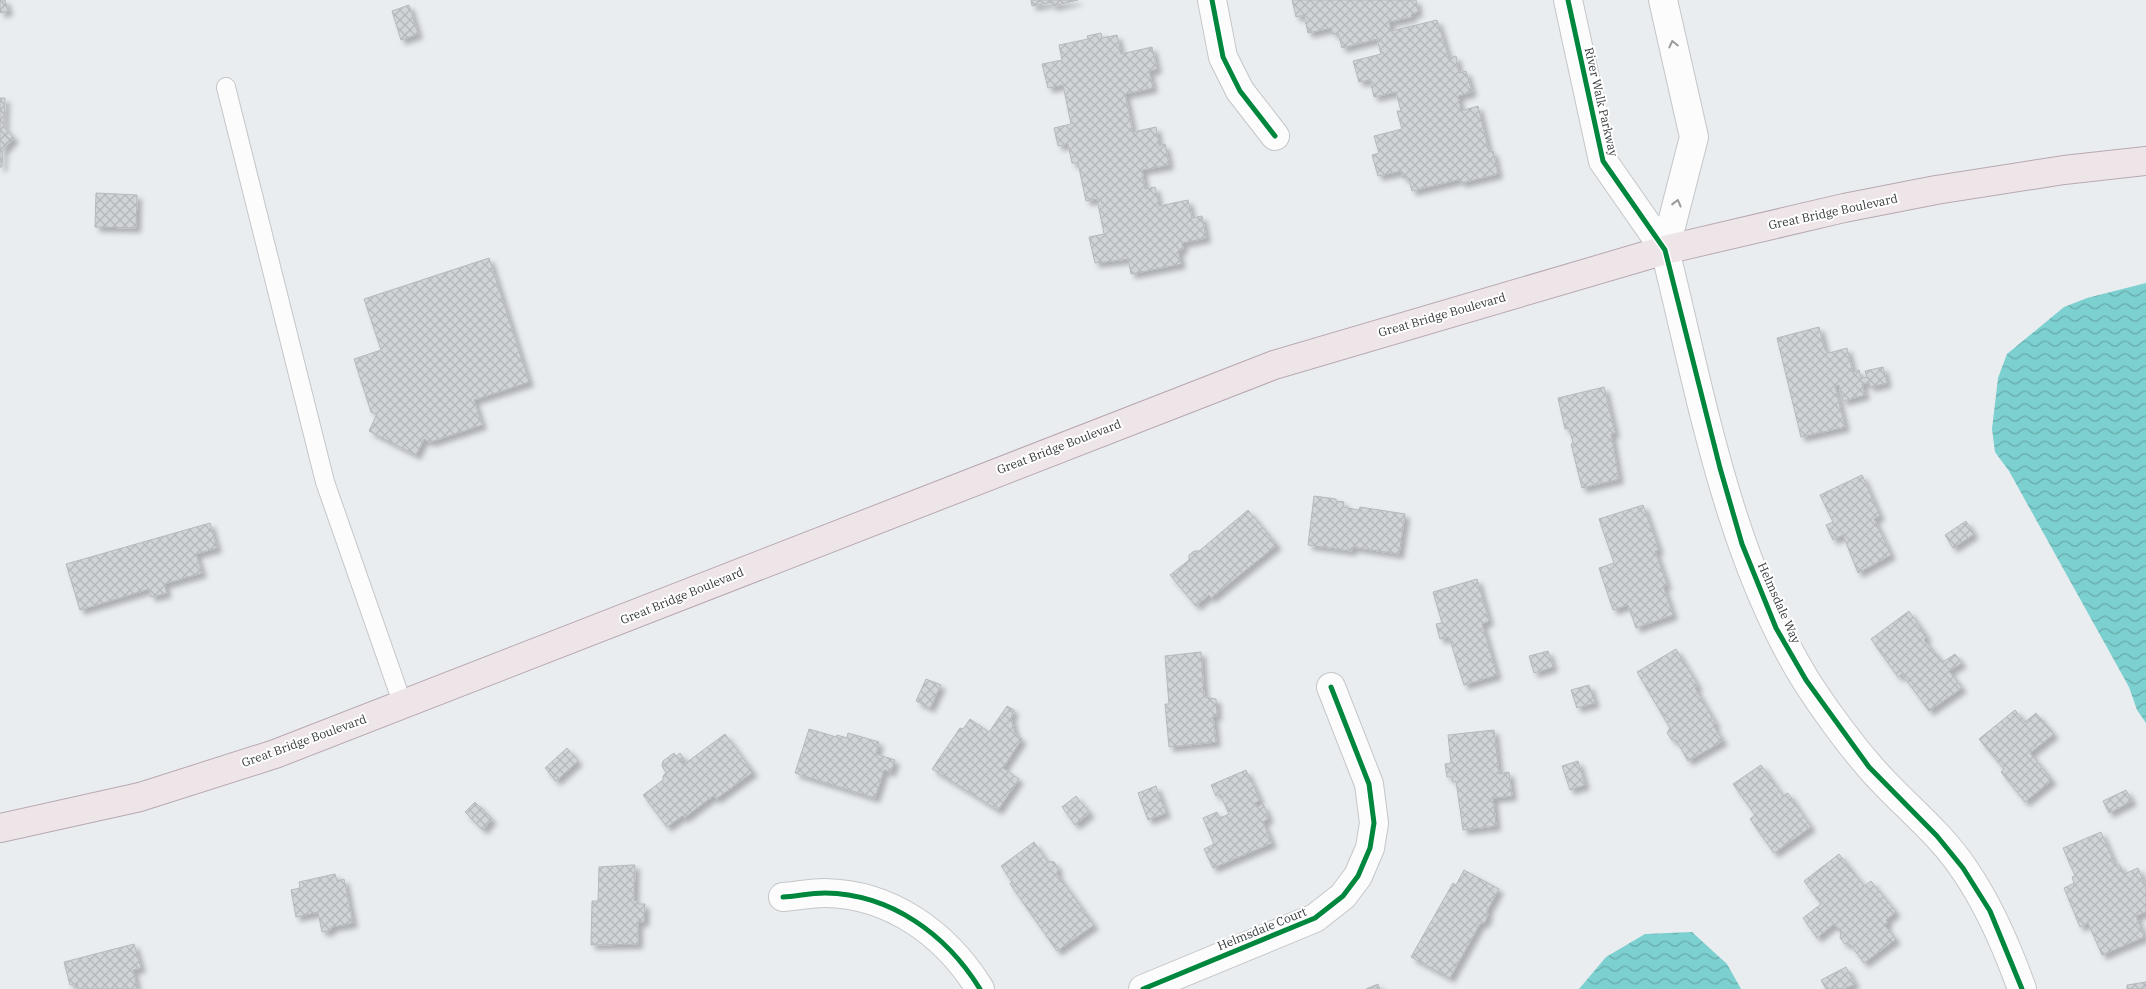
<svg xmlns="http://www.w3.org/2000/svg" width="2146" height="989" font-family="'IBM Plex Serif',serif">
<defs>
<pattern id="water-waves" width="16" height="10" patternUnits="userSpaceOnUse" patternTransform="scale(1.25)"><rect width="16" height="10" fill="#7dd0d0"/><path d="M0 5q4-4 8 0t8 0" fill="none" stroke="#67aaaa"/></pattern>
<pattern id="building-cross-hatch" width="8" height="8" patternUnits="userSpaceOnUse" patternTransform="scale(1.25)"><rect width="8" height="8" fill="#d1d4d7"/><path d="M0 0l8 8M0 8l8-8" fill="none" stroke="#b4b7b9"/></pattern>
<filter id="shadow"><feDropShadow dx="4.5" dy="4.5" stdDeviation="2.5" flood-color="#0004"/></filter>
</defs>
<rect width="100%" height="100%" fill="#eaedf0"/>
<path fill="url(#water-waves)" d="M 2146,283 L 2146,723 L 2137,710 L 2129,687 L 2009,471 L 1995,452 L 1992,429 L 1998,378 L 2007,354 L 2064,307 L 2087,298 Z
M 1692,932 L 1727,964 L 1741,989 L 1579,989 L 1606,957 L 1645,934 Z"/>
<path fill="url(#building-cross-hatch)" stroke="#b6b9bb" filter="url(#shadow)" d="M 0,0 L 5,0 L 8,11 L 0,13 Z
M 1031,0 L 1078,0 L 1052,6 L 1052,2 L 1032,6 Z
M 1292,0 L 1416,0 L 1418,12 L 1411,14 L 1412,17 L 1389,22 L 1391,31 L 1437,20 L 1449,58 L 1456,56 L 1459,73 L 1466,71 L 1472,92 L 1458,96 L 1461,111 L 1478,106 L 1489,152 L 1493,151 L 1498,174 L 1461,183 L 1461,179 L 1412,191 L 1408,177 L 1403,178 L 1401,171 L 1378,176 L 1372,155 L 1379,153 L 1374,136 L 1402,129 L 1397,111 L 1401,111 L 1396,92 L 1374,97 L 1370,80 L 1359,82 L 1353,61 L 1381,54 L 1377,39 L 1342,48 L 1338,33 L 1333,34 L 1331,28 L 1308,33 L 1304,15 L 1296,17 Z
M 409,5 L 418,34 L 401,40 L 392,11 Z
M 1101,33 L 1102,38 L 1117,35 L 1121,54 L 1152,47 L 1157,69 L 1149,71 L 1153,88 L 1125,94 L 1133,132 L 1156,127 L 1159,146 L 1165,144 L 1169,165 L 1142,170 L 1145,189 L 1155,187 L 1159,206 L 1188,200 L 1192,218 L 1202,216 L 1206,238 L 1182,243 L 1183,249 L 1178,251 L 1181,264 L 1131,274 L 1128,259 L 1095,263 L 1089,237 L 1104,234 L 1097,199 L 1086,201 L 1078,163 L 1072,163 L 1068,144 L 1058,146 L 1054,128 L 1071,124 L 1063,85 L 1048,88 L 1042,64 L 1062,60 L 1059,45 L 1088,39 L 1087,36 Z
M 0,98 L 5,98 L 4,127 L 14,138 L 3,150 L 2,167 L 0,167 Z
M 96,193 L 137,195 L 136,228 L 95,227 Z
M 489,258 L 529,382 L 474,400 L 482,425 L 430,442 L 424,439 L 416,455 L 369,431 L 377,414 L 371,412 L 354,359 L 381,350 L 364,299 Z
M 1819,327 L 1825,350 L 1829,353 L 1847,348 L 1853,372 L 1859,370 L 1861,378 L 1867,377 L 1865,371 L 1883,367 L 1887,383 L 1870,387 L 1869,382 L 1862,384 L 1865,395 L 1843,401 L 1839,385 L 1835,386 L 1845,427 L 1801,437 L 1777,338 Z
M 1604,387 L 1615,433 L 1611,434 L 1619,479 L 1582,488 L 1571,444 L 1573,443 L 1569,428 L 1565,429 L 1558,398 Z
M 1862,475 L 1880,516 L 1874,519 L 1891,555 L 1858,573 L 1843,535 L 1833,540 L 1826,525 L 1833,522 L 1820,495 Z
M 1314,496 L 1336,499 L 1336,501 L 1344,502 L 1343,507 L 1359,510 L 1360,507 L 1405,514 L 1399,554 L 1352,547 L 1352,551 L 1308,545 Z
M 1643,505 L 1659,550 L 1655,551 L 1667,585 L 1663,586 L 1673,615 L 1636,628 L 1628,605 L 1613,610 L 1599,568 L 1614,563 L 1599,519 Z
M 1248,510 L 1277,545 L 1211,598 L 1209,595 L 1196,606 L 1170,575 L 1189,560 L 1189,555 L 1194,551 L 1199,551 Z
M 1966,521 L 1974,534 L 1953,548 L 1945,535 Z
M 210,523 L 217,548 L 196,554 L 202,573 L 164,584 L 167,593 L 151,597 L 149,589 L 80,610 L 66,564 Z
M 1477,579 L 1489,621 L 1482,624 L 1497,675 L 1464,685 L 1449,637 L 1440,639 L 1436,624 L 1442,623 L 1433,592 Z
M 1909,611 L 1927,637 L 1924,640 L 1943,662 L 1955,654 L 1962,663 L 1949,671 L 1962,688 L 1929,711 L 1902,674 L 1898,677 L 1871,639 Z
M 1676,649 L 1698,686 L 1695,688 L 1716,724 L 1713,725 L 1723,741 L 1688,761 L 1676,740 L 1672,740 L 1667,733 L 1670,728 L 1637,672 Z
M 1548,651 L 1553,667 L 1534,673 L 1529,656 Z
M 1201,652 L 1204,697 L 1216,699 L 1217,716 L 1213,716 L 1216,742 L 1169,747 L 1165,704 L 1169,704 L 1165,656 Z
M 926,679 L 941,685 L 930,708 L 916,701 Z
M 1589,685 L 1595,703 L 1577,708 L 1571,690 Z
M 1007,706 L 1014,710 L 1011,718 L 1015,734 L 1022,739 L 1003,768 L 1019,779 L 998,810 L 932,769 L 960,728 L 963,729 L 970,719 L 989,732 Z
M 2015,710 L 2025,722 L 2036,713 L 2054,734 L 2030,753 L 2052,780 L 2025,802 L 2001,772 L 2004,769 L 1979,739 Z
M 809,729 L 836,737 L 837,735 L 847,738 L 848,733 L 879,742 L 876,754 L 895,760 L 891,772 L 884,770 L 875,798 L 795,773 Z
M 1494,730 L 1499,774 L 1509,772 L 1512,796 L 1493,798 L 1496,826 L 1463,830 L 1456,781 L 1453,782 L 1452,777 L 1447,777 L 1445,764 L 1451,763 L 1448,735 Z
M 725,734 L 753,772 L 716,799 L 713,796 L 684,818 L 682,816 L 667,827 L 643,795 L 663,780 L 663,776 L 666,773 L 662,766 L 663,761 L 674,753 L 676,756 L 680,753 L 684,759 L 680,761 L 683,765 Z
M 567,748 L 578,761 L 556,781 L 545,768 Z
M 1578,761 L 1585,785 L 1570,790 L 1562,766 Z
M 1761,765 L 1783,796 L 1788,793 L 1811,827 L 1774,853 L 1750,819 L 1755,815 L 1733,784 Z
M 1246,770 L 1260,800 L 1255,803 L 1257,807 L 1263,804 L 1269,818 L 1263,822 L 1272,843 L 1213,868 L 1204,849 L 1214,844 L 1203,818 L 1217,812 L 1220,818 L 1229,814 L 1220,794 L 1216,796 L 1211,785 Z
M 1156,786 L 1166,813 L 1148,820 L 1138,793 Z
M 2126,790 L 2132,801 L 2109,813 L 2103,801 Z
M 1076,796 L 1090,813 L 1075,825 L 1062,807 Z
M 475,802 L 492,819 L 483,830 L 465,812 Z
M 2101,832 L 2114,862 L 2120,866 L 2124,874 L 2138,868 L 2146,887 L 2146,912 L 2136,916 L 2144,937 L 2102,955 L 2088,923 L 2080,927 L 2064,888 L 2074,883 L 2072,877 L 2075,876 L 2063,848 Z
M 1034,842 L 1047,861 L 1054,862 L 1058,868 L 1057,874 L 1094,925 L 1057,951 L 1010,884 L 1012,882 L 1001,866 Z
M 1839,854 L 1864,886 L 1871,881 L 1896,912 L 1886,920 L 1888,923 L 1885,926 L 1896,939 L 1864,963 L 1850,944 L 1845,944 L 1840,938 L 1841,932 L 1834,924 L 1817,938 L 1803,918 L 1821,904 L 1804,881 Z
M 631,865 L 635,865 L 634,901 L 638,901 L 638,904 L 645,904 L 644,922 L 638,922 L 638,944 L 591,945 L 592,901 L 598,901 L 599,867 Z
M 1464,870 L 1499,889 L 1487,911 L 1488,915 L 1485,922 L 1480,924 L 1450,978 L 1411,957 L 1453,883 L 1456,885 Z
M 335,874 L 337,881 L 344,879 L 353,923 L 331,927 L 331,930 L 322,932 L 318,912 L 296,917 L 291,890 L 300,888 L 299,882 Z
M 134,944 L 141,968 L 133,970 L 137,989 L 79,989 L 77,983 L 70,985 L 64,962 Z
M 1846,967 L 1855,984 L 1844,989 L 1826,989 L 1821,980 Z
M 2146,982 L 2146,989 L 2127,989 L 2127,985 Z
M 1378,984 L 1380,989 L 1366,989 Z"/>
<g fill="none" stroke-linecap="round" stroke-linejoin="round">
<g stroke="#c4c6c8" stroke-width="20">
<path id="service" d="M 226,87 L 325,482 L 403,705"/>
</g>
<g stroke="#c4c6c8" stroke-width="30">
<path id="minor" d="M 1212,0 L 1223,57 L 1240,91 L 1275,136
M 1665,250 C 1700,391 1728,554 1805,679 C 1822,706 1849,743 1870,767 C 1900,802 1938,830 1964,869 C 1989,905 2007,947 2022,989
M 783,897 C 797,896 811,893 825,893 C 891,894 946,934 980,989
M 1143,989 L 1315,918 L 1343,896 L 1358,876 L 1370,848 L 1374,823 L 1369,784 L 1331,687"/>
</g>
<g stroke="#c4c6c8" stroke-width="30">
<path id="tertiary" d="M 1568,0 L 1603,161 L 1665,250
M 1663,0 L 1694,137 L 1665,250"/>
</g>
<g stroke="#b8a8b1" stroke-width="30">
<path id="primary" d="M 0,828 L 140,797 L 275,754 L 1274,365 L 1665,250 L 1844,208 L 1936,190 L 2064,170 L 2146,161"/>
</g>
<use href="#service" stroke="#fcfcfd" stroke-width="18"/>
<use href="#minor" stroke="#fcfcfd" stroke-width="28"/>
<use href="#tertiary" stroke="#fcfcfd" stroke-width="28"/>
<use href="#primary" stroke="#eee5e9" stroke-width="28"/>
<g stroke="#fff" stroke-width="8">
<path id="cycleway" d="M 1212,0 L 1223,57 L 1240,91 L 1275,136
M 1568,0 L 1603,161 L 1665,250 L 1720,468 L 1742,544 L 1776,628 L 1806,680 L 1869,767 L 1937,836 L 1963,868 L 1990,911 L 2022,989
M 783,897 C 797,896 811,893 825,893 C 891,894 946,934 980,989
M 1143,989 L 1315,918 L 1343,896 L 1358,876 L 1370,848 L 1374,823 L 1369,784 L 1331,687"/>
</g>
<use href="#cycleway" stroke="#00873e" stroke-width="5"/>
</g>
<defs><path id="oneway-chevron" d="M-2-3.5L2.5 0L-2 3.5" fill="none" stroke-width="1.6" stroke-linecap="round" stroke-linejoin="round" transform="scale(1.25)"/></defs>
<g stroke="#999a9c">
<use href="#oneway-chevron" transform="translate(1673 44) rotate(-103)"/>
<use href="#oneway-chevron" transform="translate(1677 203) rotate(-76)"/>
</g>
<g text-anchor="middle" stroke-width="4" stroke-linejoin="round" paint-order="stroke">
<g font-size="12" fill="#36393c" stroke="#fff">
<text transform="translate(1601 102) rotate(77)" y="4">River Walk Parkway</text>
<text transform="translate(1833 212) rotate(-12)" y="4">Great Bridge Boulevard</text>
<text transform="translate(1442 315) rotate(-16)" y="4">Great Bridge Boulevard</text>
<text transform="translate(1059 447) rotate(-21)" y="4">Great Bridge Boulevard</text>
<text transform="translate(682 596) rotate(-22)" y="4">Great Bridge Boulevard</text>
<text transform="translate(1779 603) rotate(66)" y="4">Helmsdale Way</text>
<text transform="translate(304 741) rotate(-20)" y="4">Great Bridge Boulevard</text>
<text transform="translate(1262 929) rotate(-22)" y="4">Helmsdale Court</text>
</g>
</g>
</svg>
